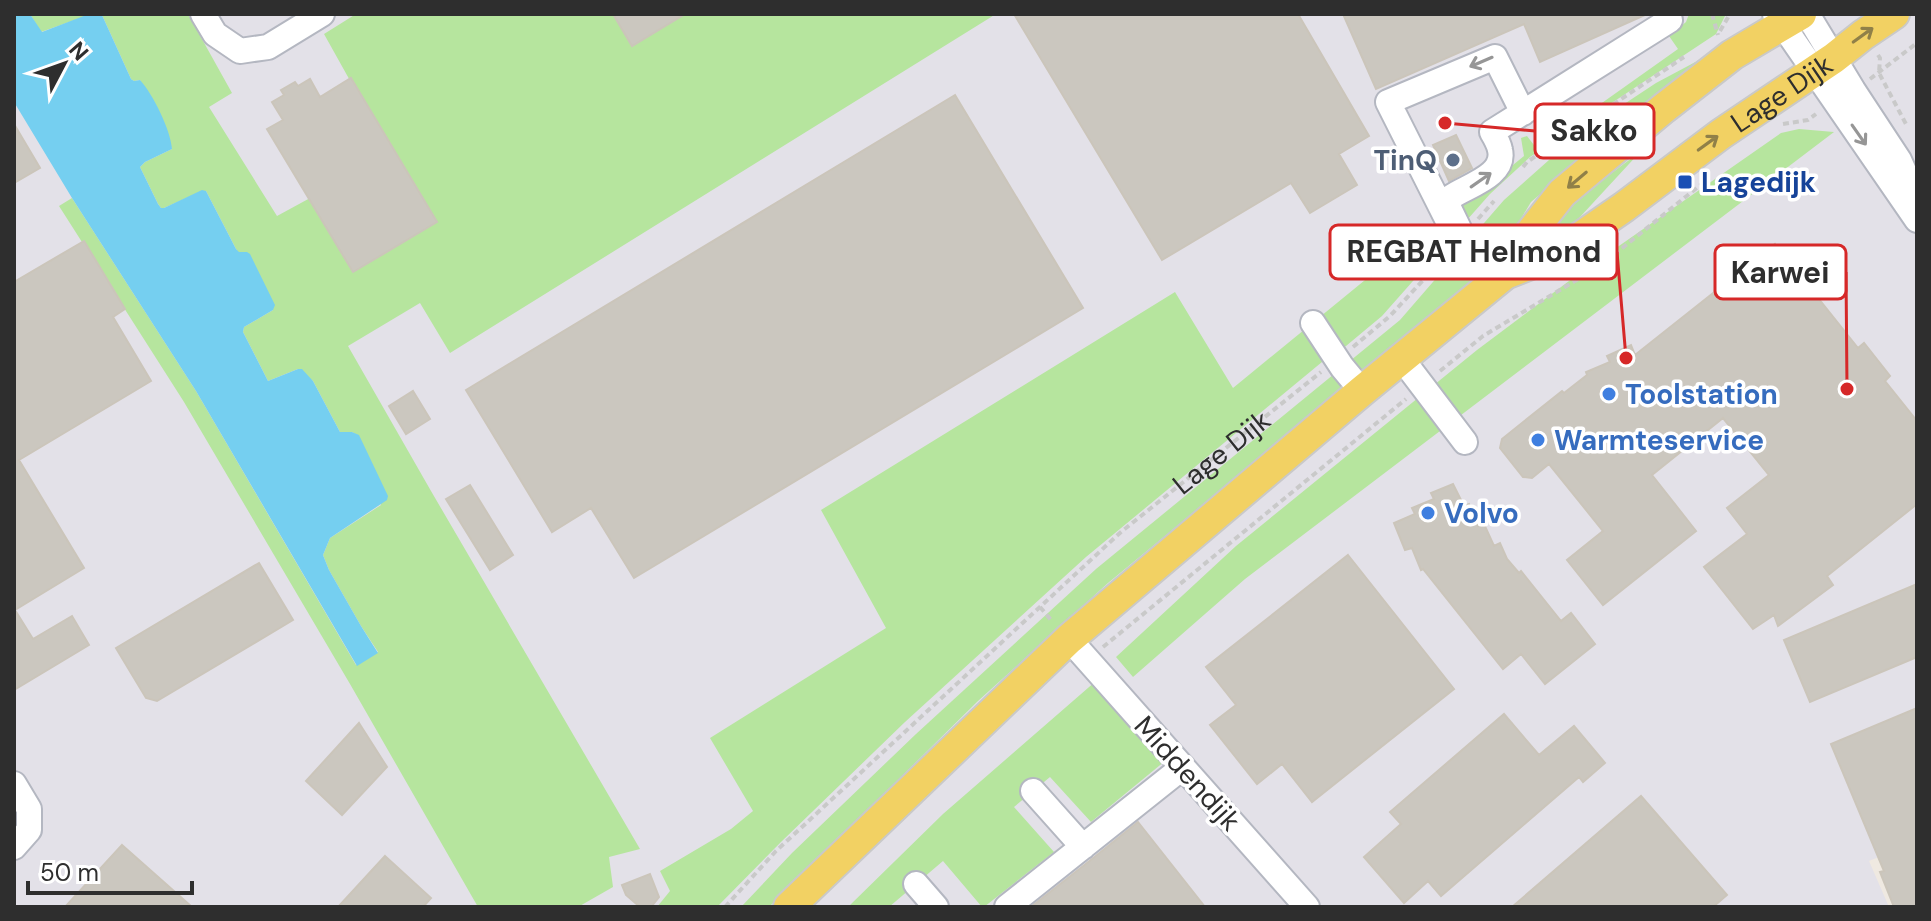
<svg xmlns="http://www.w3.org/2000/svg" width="1931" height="921" font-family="'DM Sans',sans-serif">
<rect width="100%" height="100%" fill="#efe9e1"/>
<path fill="#e3e1e8" d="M 14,14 L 1917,14 L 1917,841 L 1869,861 L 1889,907 L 14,907 Z"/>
<path fill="#b6e59e" d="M 30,14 L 92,14 L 41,32 Z
M 99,14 L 188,14 L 232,93 L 209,107 L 277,216 L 391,154 L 324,34 L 356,14 L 996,14 L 450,353 L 420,303 L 348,346 L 431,491 L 640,849 L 609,857 L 613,887 L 578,907 L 478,907 L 350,684 L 184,402 L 59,206 L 72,198 L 196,391 L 356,665 L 378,652 L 361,626 L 329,570 L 323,555 L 330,538 L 381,505 L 359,436 L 352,432 L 340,432 L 313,381 L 298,369 L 268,381 L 243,332 L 244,327 L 273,310 L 236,249 L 206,191 L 202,191 L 164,208 L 161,208 L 158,204 L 140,167 L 145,162 L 172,149 L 140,80 L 134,81 L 131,79 L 102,15 Z
M 1689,14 L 1726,14 L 1716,34 L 1530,157 L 1490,194 L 1382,316 L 1346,346 L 1322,362 L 1086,557 L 905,722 L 781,842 L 717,907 L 657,907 L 670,891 L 660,871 L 731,829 L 753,811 L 710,738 L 886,628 L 821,510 L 1175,292 L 1233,388 L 1469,195 L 1497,178 L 1524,156 L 1521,138 L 1527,136 L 1537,149 L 1678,49 L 1669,36 L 1686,22 Z
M 1716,51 L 1643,107 L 1531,202 L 1519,222 L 1474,281 L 1108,583 L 978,701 L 769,907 L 741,907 L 792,853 L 916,734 L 1096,569 L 1400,320 L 1504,200 L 1549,160 L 1597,122 L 1656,83 Z
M 1799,129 L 1834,132 L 1245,579 L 1133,677 L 1116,657 L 1236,546 L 1477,350 L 1573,278 L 1781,133 Z
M 1641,151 L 1580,217 L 1542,250 L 1530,249 L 1580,197 Z
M 1096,681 L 1165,761 L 1091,822 L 1050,777 L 1014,807 L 1054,852 L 984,907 L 982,907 L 943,861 L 889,907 L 848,907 L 943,814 Z"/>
<path fill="#75cff0" d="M 14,14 L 30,14 L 42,32 L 89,14 L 102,15 L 131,79 L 134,81 L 140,80 C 153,94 171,131 172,149 L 145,162 L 140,167 L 158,204 L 161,208 L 164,208 L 202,190 L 206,191 L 236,249 L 239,252 L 247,252 L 250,254 L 275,305 L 273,310 L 244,327 L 243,332 L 268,381 L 298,369 L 302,369 L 313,381 L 340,432 L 352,432 L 359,435 L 388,496 L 387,500 L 330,538 L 323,555 L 329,570 L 361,626 L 378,653 L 357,666 L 196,391 L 72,198 L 14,102 Z"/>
<path fill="#cbc7bf" stroke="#cbc5ba" stroke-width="2" d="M 613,14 L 685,14 L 632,46 Z
M 1014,14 L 1298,14 L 1369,136 L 1339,154 L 1357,185 L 1310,213 L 1291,183 L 1162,260 Z
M 1343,14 L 1647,14 L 1540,62 L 1524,24 L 1376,89 Z
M 351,78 L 437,222 L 353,272 L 267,129 L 283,120 L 272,102 L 284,95 L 281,90 L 295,82 L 298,86 L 310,79 L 320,97 Z
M 955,95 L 1083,308 L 634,578 L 591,508 L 552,532 L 466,390 Z
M 14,124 L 40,168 L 14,183 Z
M 1456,135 L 1472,168 L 1449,181 L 1433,145 Z
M 84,241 L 125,309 L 113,317 L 151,381 L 19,460 L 84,568 L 15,610 L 33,639 L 72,616 L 89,645 L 14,690 L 14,282 Z
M 1775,244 L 1858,348 L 1864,343 L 1890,376 L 1885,381 L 1917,421 L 1917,504 L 1827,576 L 1833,585 L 1778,626 L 1774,615 L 1753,629 L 1704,567 L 1747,534 L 1727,508 L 1769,475 L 1723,418 L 1652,475 L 1696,531 L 1603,605 L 1567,560 L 1603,531 L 1549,464 L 1532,478 L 1523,477 L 1500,448 L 1502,439 L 1562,391 L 1564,393 L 1587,375 L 1586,372 L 1610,362 L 1607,356 L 1631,345 L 1635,355 Z
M 413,391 L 430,419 L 406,434 L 389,406 Z
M 1453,484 L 1464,506 L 1469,504 L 1478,526 L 1484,524 L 1494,546 L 1500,543 L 1507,559 L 1519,573 L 1521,571 L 1561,621 L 1571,613 L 1595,644 L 1545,684 L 1521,654 L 1503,669 L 1423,569 L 1421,570 L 1412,548 L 1405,550 L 1394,523 L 1415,514 L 1412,508 L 1434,499 L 1431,493 Z
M 470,485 L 513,555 L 490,570 L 446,499 Z
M 1348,555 L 1454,689 L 1312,802 L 1282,764 L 1257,784 L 1210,725 L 1236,705 L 1206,667 Z
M 259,563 L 293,620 L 157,701 L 146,698 L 116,648 Z
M 1917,584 L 1917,657 L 1810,702 L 1784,640 Z
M 1917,708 L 1917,907 L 1894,907 L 1880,872 L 1884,871 L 1831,744 Z
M 1504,714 L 1539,755 L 1574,726 L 1605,763 L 1583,782 L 1579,777 L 1441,896 L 1428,881 L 1404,903 L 1364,857 L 1401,824 L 1390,812 Z
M 359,723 L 387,767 L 342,815 L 306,781 Z
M 1641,796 L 1727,895 L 1713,907 L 1512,907 Z
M 1138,822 L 1205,907 L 1031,907 L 1092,859 Z
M 122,845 L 192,907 L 65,907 Z
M 385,856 L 431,898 L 423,907 L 338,907 Z
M 650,874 L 659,897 L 651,907 L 640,907 L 626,895 L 622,885 Z"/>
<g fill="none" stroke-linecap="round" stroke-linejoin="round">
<g stroke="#b4b7c1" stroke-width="28">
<path id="minor" d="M 203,14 L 215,34 L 240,51 L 268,47 L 322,14
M 1775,14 L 1917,220
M 1807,14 L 1853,90 L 1899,160 L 1917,200
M 1448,221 L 1388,102 L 1495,57 L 1523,113
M 1505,274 L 1463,237 L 1448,206 L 1451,197 C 1466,186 1506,176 1500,150 C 1499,144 1495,137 1492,132 L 1670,20 L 1667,14
M 1313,323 L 1342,367 L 1362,391
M 1402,359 L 1465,442
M 1069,639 L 1307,907
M 14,784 L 29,809 L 29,830 L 14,847
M 1033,791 L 1083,847
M 916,884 L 936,907
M 1007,907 L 1183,767"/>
</g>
<g stroke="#c9c9c9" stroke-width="34">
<g id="major">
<path d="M 1505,274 L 1525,240 L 1562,193 L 1664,108 L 1732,55 L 1801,14"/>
<path id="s2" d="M 789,907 L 1069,639 L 1362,391 L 1505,274 L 1556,254 L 1624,207 L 1721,134 L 1834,58 L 1863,35 L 1894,14"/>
</g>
</g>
<g stroke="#c9c9c9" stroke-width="4" stroke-dasharray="6 4" stroke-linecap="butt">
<path d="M 1712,14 L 1718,35"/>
<path d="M 1720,31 L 1730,14"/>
<path d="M 1878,55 L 1880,58 L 1879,73 L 1907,126"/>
<path d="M 1870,79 L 1917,43"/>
<path d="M 1783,124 L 1808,120 L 1816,114"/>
<path d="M 1523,167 L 1527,162 L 1684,57"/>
<path d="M 1478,219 L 1494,201"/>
<path d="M 1353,347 L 1390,316 L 1449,252"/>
<path d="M 1440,371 L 1483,336 L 1600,266 L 1709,178"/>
<path d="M 1040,607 L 1051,620"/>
<path d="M 1103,647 L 1406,399"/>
<path id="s1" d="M 725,907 L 776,851 L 1121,532 L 1321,372"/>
</g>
<use href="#minor" stroke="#fff" stroke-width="24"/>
<use href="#major" stroke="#f2d163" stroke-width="30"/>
</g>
<defs><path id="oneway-shaft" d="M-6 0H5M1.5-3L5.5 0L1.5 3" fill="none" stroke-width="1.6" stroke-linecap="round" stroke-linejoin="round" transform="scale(2)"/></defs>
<g stroke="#908048">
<use href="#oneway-shaft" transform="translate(1863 35) rotate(-36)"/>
<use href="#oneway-shaft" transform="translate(1708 143) rotate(-36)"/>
<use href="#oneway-shaft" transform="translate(1577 180) rotate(140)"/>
</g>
<g stroke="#969696">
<use href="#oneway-shaft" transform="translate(1481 62) rotate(157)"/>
<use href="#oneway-shaft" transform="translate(1859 135) rotate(55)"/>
<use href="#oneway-shaft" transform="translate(1481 180) rotate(-35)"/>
</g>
<circle fill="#5c6f8a" stroke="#fff" stroke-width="3" cx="1453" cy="160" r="8"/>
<rect fill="#1a4fb4" stroke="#fff" stroke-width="3" x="1677" y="174" width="16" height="16" rx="4"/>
<g fill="#3f7fe0" stroke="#fff" stroke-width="3">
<circle cx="1609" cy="394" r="8"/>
<circle cx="1538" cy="440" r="8"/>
<circle cx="1428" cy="513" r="8"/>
</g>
<g text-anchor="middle" stroke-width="7" stroke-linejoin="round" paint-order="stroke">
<g font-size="28" fill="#2e2e2e" stroke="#fff">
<text dy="10" stroke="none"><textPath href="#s2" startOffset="1288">Lage Dijk</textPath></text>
<text dy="10" stroke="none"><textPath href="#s1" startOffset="674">Lage Dijk</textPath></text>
<text transform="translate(1188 773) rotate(48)" y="10">Middendijk</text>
</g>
<g font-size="28" font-weight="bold" fill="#4e5e75" stroke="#fff" text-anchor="end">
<text x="1437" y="170">TinQ</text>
</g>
<g font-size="28" font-weight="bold" fill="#164399" stroke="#fff" text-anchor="start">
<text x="1701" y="192">Lagedijk</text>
</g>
<g font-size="28" font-weight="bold" fill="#366cbe" stroke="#fff" text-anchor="start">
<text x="1625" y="404">Toolstation</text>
<text x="1554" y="450">Warmteservice</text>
<text x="1444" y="523">Volvo</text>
</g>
</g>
<path fill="none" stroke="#d62828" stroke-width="3" d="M1445 123L1535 131M1626 358L1617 252M1847 389L1846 272"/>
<g fill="#d62828" stroke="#fff" stroke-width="3">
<circle cx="1445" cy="123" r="8"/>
<circle cx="1626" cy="358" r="8"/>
<circle cx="1847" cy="389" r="8"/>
</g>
<g fill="#fff" stroke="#d62828" stroke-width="3">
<rect x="1535" y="104" width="119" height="54" rx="8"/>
<rect x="1330" y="225" width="287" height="54" rx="8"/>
<rect x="1715" y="245" width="131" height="54" rx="8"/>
</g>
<g font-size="30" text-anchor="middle" font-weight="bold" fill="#2e2e2e">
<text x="1594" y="141">Sakko</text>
<text x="1474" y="262">REGBAT Helmond</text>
<text x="1780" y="283">Karwei</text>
</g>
<rect width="1931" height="921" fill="none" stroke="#2e2e2e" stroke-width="32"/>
<g transform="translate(64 64) rotate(49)" stroke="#ffffff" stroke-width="6" paint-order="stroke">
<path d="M0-6L14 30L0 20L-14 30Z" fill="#2e2e2e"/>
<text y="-12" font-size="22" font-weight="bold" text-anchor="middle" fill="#2e2e2e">N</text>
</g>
<path d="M28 881v12h164v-12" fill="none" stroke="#2e2e2e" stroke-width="4"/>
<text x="40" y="881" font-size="24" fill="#2e2e2e" stroke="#ffffff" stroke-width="6" paint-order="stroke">50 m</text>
</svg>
